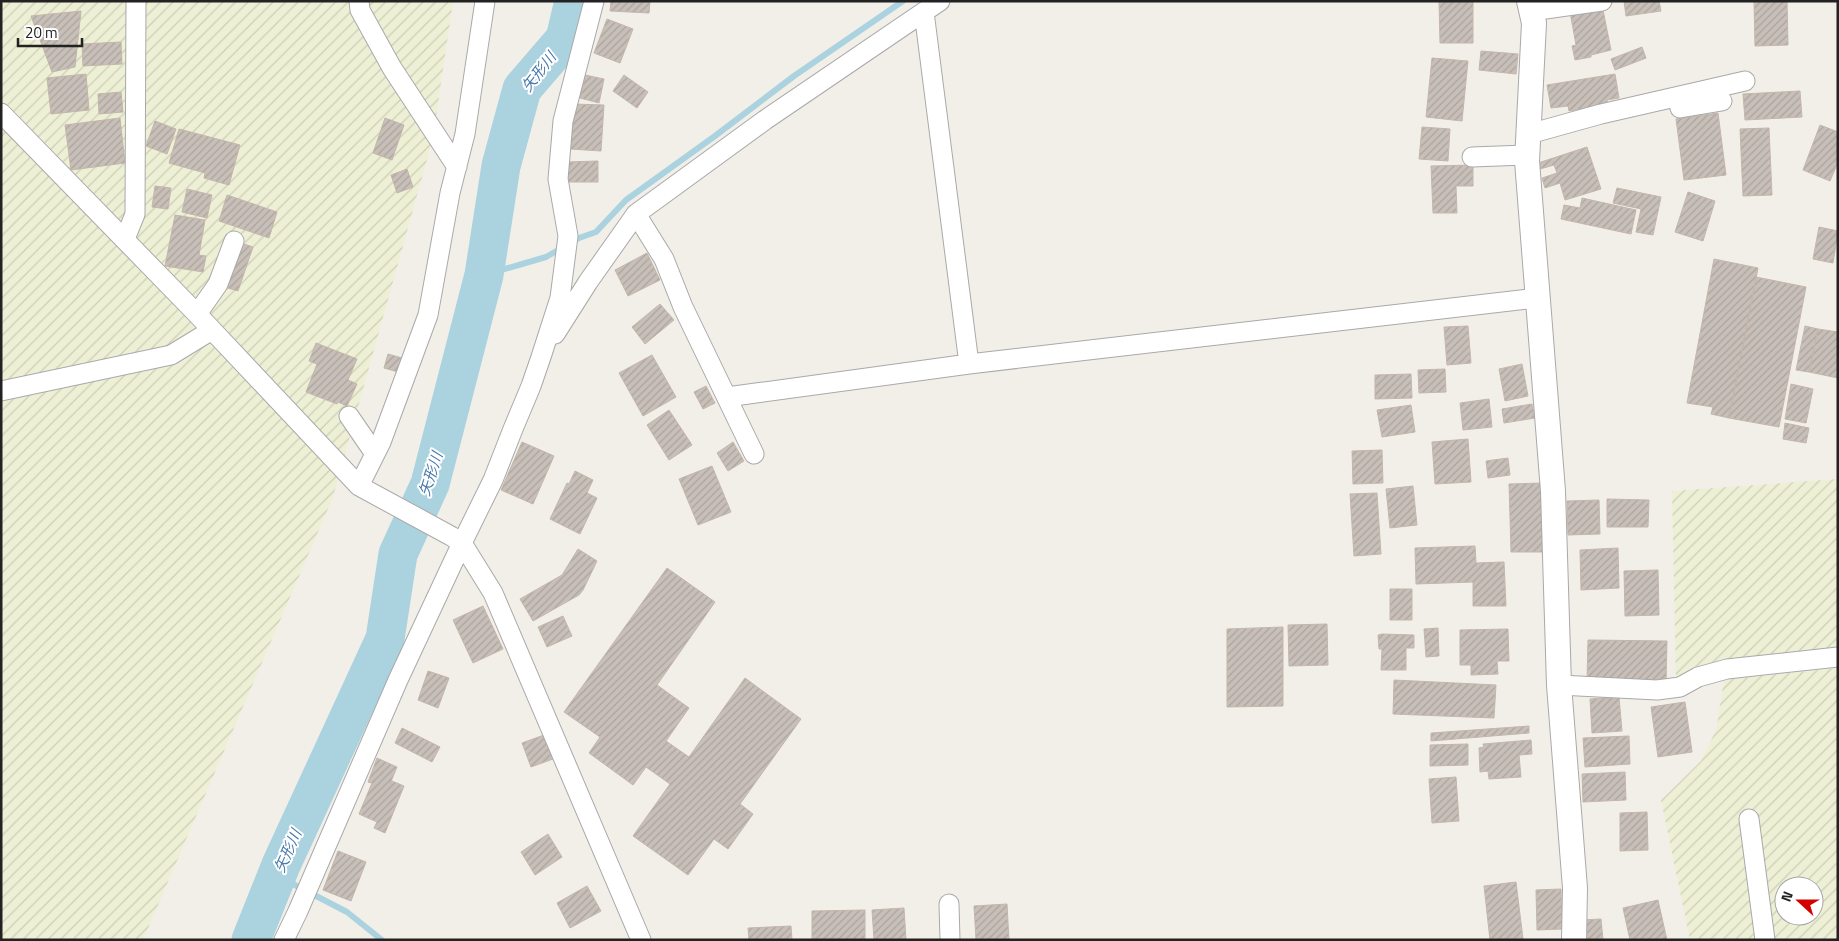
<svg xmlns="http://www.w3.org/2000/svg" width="1839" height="941" font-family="'Titillium Web','Noto Sans JP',sans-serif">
<defs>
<pattern id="farmland-furrows" width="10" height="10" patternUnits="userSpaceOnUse" patternTransform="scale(1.25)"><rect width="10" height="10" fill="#eef0d5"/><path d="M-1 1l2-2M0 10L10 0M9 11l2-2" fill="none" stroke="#ccceb7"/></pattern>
<pattern id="building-hatch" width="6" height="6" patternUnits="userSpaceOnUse" patternTransform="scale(1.25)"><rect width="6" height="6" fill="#c7bfb8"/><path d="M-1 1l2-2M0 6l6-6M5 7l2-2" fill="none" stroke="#aba49e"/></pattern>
</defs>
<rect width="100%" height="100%" fill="#f2efe9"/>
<path fill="url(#farmland-furrows)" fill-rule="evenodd" d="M 1,1 L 453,1 L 433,138 L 333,497 L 143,940 L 1,940 Z
M 1838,479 L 1838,652 L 1676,680 L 1672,491 Z
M 1838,668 L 1838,940 L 1690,940 L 1661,800 L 1701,761 L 1716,730 L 1724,680 ZM 1784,886 L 1814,886 L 1814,916 L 1784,916 Z"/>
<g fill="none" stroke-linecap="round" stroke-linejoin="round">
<path stroke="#aad3df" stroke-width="6" d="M 484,275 L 546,257 L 579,238 L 596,232 L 626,200 L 715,136 L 794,76 L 903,1
M 281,865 L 291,883 L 347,912 L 382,940"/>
<path stroke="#aad3df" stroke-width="39" d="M 251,940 L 281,865 L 385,639 L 398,554 L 430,484 L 484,275 L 501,166 L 522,89 L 565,39 L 574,1"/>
</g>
<path fill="url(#building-hatch)" stroke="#c4b6ab" d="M 611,1 L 650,1 L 649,13 L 610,11 Z
M 1439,1 L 1473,1 L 1473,43 L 1440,43 Z
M 1624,1 L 1659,1 L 1661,11 L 1626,16 Z
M 1754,1 L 1787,1 L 1788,45 L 1755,46 Z
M 1602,5 L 1611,50 L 1591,55 L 1591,57 L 1575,60 L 1572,46 L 1576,45 L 1570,12 Z
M 81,11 L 75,67 L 52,72 L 31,16 Z
M 607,19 L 633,29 L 620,63 L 594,53 Z
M 121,42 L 122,64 L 83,66 L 82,44 Z
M 1642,47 L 1646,58 L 1615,70 L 1611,59 Z
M 1481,51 L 1518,54 L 1516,74 L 1479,70 Z
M 1432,58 L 1468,61 L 1462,121 L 1426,117 Z
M 86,74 L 89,110 L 51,114 L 47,78 Z
M 1615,74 L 1619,98 L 1607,100 L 1608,105 L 1569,111 L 1568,106 L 1551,108 L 1547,85 Z
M 585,75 L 604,79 L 599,103 L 580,98 Z
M 624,75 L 648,92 L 637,108 L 613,91 Z
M 1800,91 L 1802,117 L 1745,120 L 1743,94 Z
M 121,92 L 123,112 L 99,114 L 98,94 Z
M 573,104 L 604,105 L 601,151 L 570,149 Z
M 1718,113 L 1726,175 L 1684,180 L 1676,119 Z
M 120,118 L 125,163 L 71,170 L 65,125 Z
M 385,118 L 404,125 L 392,160 L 373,153 Z
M 155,121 L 176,129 L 167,154 L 146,146 Z
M 1820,125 L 1838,132 L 1838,162 L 1830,181 L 1803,170 Z
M 1422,127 L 1450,129 L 1448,161 L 1419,159 Z
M 1769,128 L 1772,195 L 1743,196 L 1740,129 Z
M 179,129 L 240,145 L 229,185 L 204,178 L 205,173 L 169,163 Z
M 1587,147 L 1601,189 L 1565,200 L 1560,183 L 1545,188 L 1542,178 L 1557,173 L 1554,165 L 1540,169 L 1538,163 Z
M 598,161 L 598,182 L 567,182 L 567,162 Z
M 1473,165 L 1473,186 L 1456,186 L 1457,213 L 1433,213 L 1431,166 Z
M 407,169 L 413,187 L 397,193 L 391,175 Z
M 155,186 L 171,188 L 168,209 L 152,207 Z
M 1617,188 L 1661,197 L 1653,235 L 1636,232 L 1641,209 L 1613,203 Z
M 187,189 L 212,195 L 207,218 L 182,212 Z
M 1688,192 L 1715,201 L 1703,241 L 1675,232 Z
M 227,195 L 277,212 L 269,238 L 219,221 Z
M 1582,198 L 1636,210 L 1631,234 L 1561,219 L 1564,205 L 1580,208 Z
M 175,215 L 205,220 L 199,255 L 206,256 L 203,272 L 165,266 Z
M 1819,227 L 1838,231 L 1833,263 L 1813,259 Z
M 238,242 L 253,247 L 238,291 L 224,287 Z
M 647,253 L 660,280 L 628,296 L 615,270 Z
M 1714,259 L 1758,268 L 1729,418 L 1711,414 L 1713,407 L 1687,403 Z
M 1756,277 L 1806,287 L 1779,427 L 1729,418 Z
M 660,304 L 674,320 L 645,344 L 632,327 Z
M 1468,326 L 1471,363 L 1447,365 L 1444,327 Z
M 1805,326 L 1818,329 L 1809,372 L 1796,370 Z
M 1818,329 L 1838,332 L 1838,378 L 1809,372 Z
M 316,343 L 357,359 L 348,380 L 357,384 L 347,406 L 338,402 L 337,404 L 306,392 L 317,364 L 309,361 Z
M 388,354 L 402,358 L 398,372 L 384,368 Z
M 652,355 L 676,397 L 643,416 L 619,373 Z
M 1522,364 L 1528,396 L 1505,401 L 1499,369 Z
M 1445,369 L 1446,392 L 1419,393 L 1418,370 Z
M 1411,374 L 1412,398 L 1375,399 L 1375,375 Z
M 1791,384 L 1813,389 L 1806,423 L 1785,419 Z
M 706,386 L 715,403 L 703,409 L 694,392 Z
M 1489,399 L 1492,427 L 1463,430 L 1460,403 Z
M 1532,404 L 1535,418 L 1504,423 L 1502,409 Z
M 1411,405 L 1415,432 L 1382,437 L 1377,410 Z
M 669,410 L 692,445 L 669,460 L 647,425 Z
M 1785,423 L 1809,428 L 1806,443 L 1783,439 Z
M 1468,439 L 1471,482 L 1435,484 L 1432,442 Z
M 522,442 L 554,456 L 533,504 L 501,490 Z
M 733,442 L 744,461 L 728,471 L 717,453 Z
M 1382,450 L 1383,483 L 1353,484 L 1352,451 Z
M 1508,458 L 1510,475 L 1488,478 L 1486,461 Z
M 712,466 L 731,512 L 698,525 L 679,479 Z
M 575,471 L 593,480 L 587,493 L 597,498 L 580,534 L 550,519 L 567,483 L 569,484 Z
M 1541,483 L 1543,552 L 1511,552 L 1509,484 Z
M 1413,486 L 1417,525 L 1390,528 L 1386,489 Z
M 1377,493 L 1381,554 L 1354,556 L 1350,494 Z
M 1607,499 L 1649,500 L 1648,527 L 1607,527 Z
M 1599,500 L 1600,534 L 1568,535 L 1567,501 Z
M 1475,546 L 1476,563 L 1504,562 L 1506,606 L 1473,606 L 1473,582 L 1416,584 L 1415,548 Z
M 1618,548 L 1619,588 L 1581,590 L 1580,550 Z
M 578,549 L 597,561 L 583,590 L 579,595 L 533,621 L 520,599 L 562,575 Z
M 667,568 L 715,602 L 657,685 L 689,708 L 666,741 L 689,757 L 745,678 L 801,719 L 740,804 L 753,814 L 728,849 L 714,839 L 688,875 L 633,836 L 670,784 L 646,767 L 633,785 L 589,753 L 600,737 L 564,712 Z
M 1658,570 L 1659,615 L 1625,616 L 1624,571 Z
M 1390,589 L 1412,589 L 1412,620 L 1390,620 Z
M 483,606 L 503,649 L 473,663 L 453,620 Z
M 563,616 L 572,636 L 547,647 L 538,627 Z
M 1327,624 L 1328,665 L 1289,666 L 1288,625 Z
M 1283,627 L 1283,706 L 1227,707 L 1227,629 Z
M 1438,628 L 1439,656 L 1426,657 L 1424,629 Z
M 1508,629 L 1509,661 L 1497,661 L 1498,674 L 1471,675 L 1471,665 L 1460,665 L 1460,630 Z
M 1382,634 L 1414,635 L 1414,648 L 1406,648 L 1406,670 L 1381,670 L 1382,649 L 1379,649 L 1378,635 Z
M 1588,640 L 1667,641 L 1666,683 L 1587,681 Z
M 428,671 L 449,678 L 438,708 L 418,700 Z
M 1394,680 L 1496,685 L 1494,718 L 1393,714 Z
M 1619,697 L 1622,731 L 1592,733 L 1590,699 Z
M 1685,702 L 1692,752 L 1658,757 L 1651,707 Z
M 1529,726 L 1529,733 L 1431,741 L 1431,733 Z
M 402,728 L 440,747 L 432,762 L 395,743 Z
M 544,735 L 553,759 L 531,767 L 522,743 Z
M 1629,736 L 1630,764 L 1585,767 L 1583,738 Z
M 1531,740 L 1532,754 L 1519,755 L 1521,777 L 1489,779 L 1488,771 L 1480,772 L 1479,748 L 1484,747 L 1483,744 Z
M 1468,744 L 1468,765 L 1430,766 L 1430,745 Z
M 377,758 L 397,767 L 390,784 L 392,781 L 404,786 L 385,833 L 374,828 L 377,822 L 359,814 L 372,783 L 368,782 Z
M 1625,772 L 1626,800 L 1583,802 L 1582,774 Z
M 1456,777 L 1459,821 L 1432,823 L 1429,779 Z
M 1647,812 L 1648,850 L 1620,851 L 1620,813 Z
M 548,834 L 562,857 L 535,875 L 521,852 Z
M 338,851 L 366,862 L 351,901 L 323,890 Z
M 1516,882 L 1523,939 L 1490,940 L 1484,886 Z
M 587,886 L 601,911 L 570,928 L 557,903 Z
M 1561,889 L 1562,929 L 1537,930 L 1536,890 Z
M 1658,900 L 1667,940 L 1630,940 L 1623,908 Z
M 1007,904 L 1009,940 L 976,940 L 974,906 Z
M 904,908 L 906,940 L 874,940 L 872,910 Z
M 865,910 L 865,940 L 812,940 L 812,911 Z
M 1601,919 L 1603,940 L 1584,940 L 1582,920 Z
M 791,926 L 792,940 L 749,940 L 748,928 Z"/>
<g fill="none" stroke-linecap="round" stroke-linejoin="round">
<g stroke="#a9a9a9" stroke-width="21">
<path id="minor" d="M 359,1 L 360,10 L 392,68 L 457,167
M 1531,11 L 1602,1
M 924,12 L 969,364 L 1537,298
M 1680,108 L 1722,101
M 1,113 L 197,314 L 359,486 L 451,536 L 462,543 L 493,593 L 641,940
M 1529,134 L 1601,114 L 1745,81
M 1472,157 L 1528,155
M 636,214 L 664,259 L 683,307 L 754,454
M 125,239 L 135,214 L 136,1
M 197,314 L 218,284 L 234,241
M 555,334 L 588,282 L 636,214 L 765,120 L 940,1
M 1,391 L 171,355 L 212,330
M 727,397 L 969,364
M 349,416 L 375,454
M 359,486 L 381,442 L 428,315 L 450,193 L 465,134 L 485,1
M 1559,685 L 1657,690 L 1680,687 L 1698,677 L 1727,669 L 1838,657
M 1749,819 L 1765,940
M 949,904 L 950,940
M 284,940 L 298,911 L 398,680 L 462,543 L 493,480 L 513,429 L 531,386 L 541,357 L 560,298 L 568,236 L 558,179 L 563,121 L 594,1"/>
</g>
<g stroke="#a9a9a9" stroke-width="26">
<path id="tertiary" d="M 1529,1 L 1534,23 L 1527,161 L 1553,491 L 1559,685 L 1575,888 L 1574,940"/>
</g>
<use href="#minor" stroke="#fff" stroke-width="19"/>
<use href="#tertiary" stroke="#fff" stroke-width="24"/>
</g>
<g text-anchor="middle" stroke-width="4" stroke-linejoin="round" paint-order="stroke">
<g font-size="15" font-style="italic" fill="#4a7aab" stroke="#fff">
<text transform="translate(539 72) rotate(-52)" y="5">矢形川</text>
<text transform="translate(431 474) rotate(-72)" y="5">矢形川</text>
<text transform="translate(288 851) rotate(-66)" y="5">矢形川</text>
</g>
</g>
<rect width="1839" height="941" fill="none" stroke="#222222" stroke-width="5"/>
<g transform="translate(1799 901) rotate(291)"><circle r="24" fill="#ffffff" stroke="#a7a7a7"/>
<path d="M0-4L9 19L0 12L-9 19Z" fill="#d40000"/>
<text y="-8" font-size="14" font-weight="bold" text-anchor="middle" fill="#222222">N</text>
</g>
<path d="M18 38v8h64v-8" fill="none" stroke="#222222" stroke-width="2.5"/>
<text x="25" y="38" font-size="15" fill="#222222" stroke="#ffffff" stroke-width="4" paint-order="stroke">20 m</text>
</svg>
